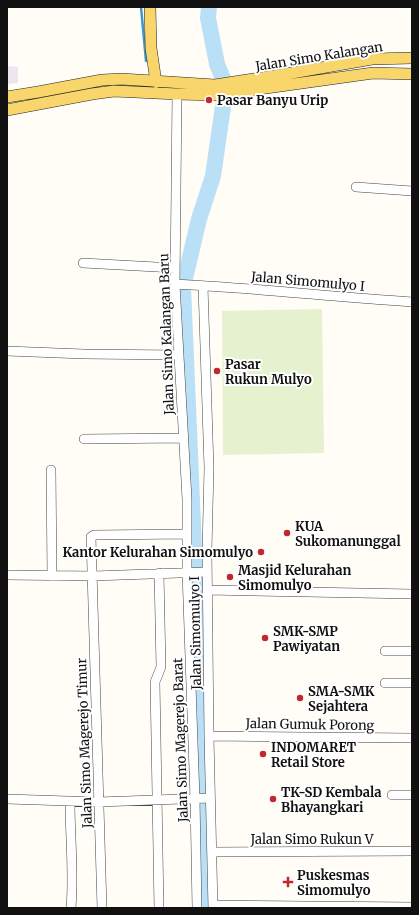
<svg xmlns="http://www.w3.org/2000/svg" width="419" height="915" font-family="Merriweather,serif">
<rect width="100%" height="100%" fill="#fffdf5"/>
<path fill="#eee6ef" d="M 7,66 L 18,67 L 18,83 L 7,84 Z"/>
<path fill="#e6f2cf" d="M 322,309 L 324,453 L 223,455 L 222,311 Z"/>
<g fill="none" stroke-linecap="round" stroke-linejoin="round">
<path stroke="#3f96cf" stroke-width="2.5" d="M 141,7 L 146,61"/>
<path stroke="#b9e0f7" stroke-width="16" d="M 203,908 L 199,668 L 183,287 L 199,219 L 213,176 L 226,86 L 217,64 L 208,18 L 209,7"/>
<g stroke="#444" stroke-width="10">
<path id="minor" d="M 177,94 L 175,284 L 187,499 L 187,572 L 195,799 L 197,908
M 356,187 L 412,191
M 83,263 L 175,268
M 175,284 C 255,288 333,297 412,302
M 203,286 L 209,468 L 207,551 L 209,736 L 213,908
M 7,351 L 84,354 L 178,355
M 84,439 L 183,438
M 51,470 L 52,576
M 7,575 L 93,576 L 207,572
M 208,590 L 412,594
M 385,651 L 412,651
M 385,683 L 412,683
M 209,736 L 412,738
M 392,795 L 412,795
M 7,799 L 98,802 L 210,798
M 70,802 C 70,837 74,872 71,908
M 212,852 L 412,851
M 213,905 L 412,907
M 102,908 L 91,537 L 94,535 L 187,534
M 159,908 L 155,682 L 161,667 L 159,573"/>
</g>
<g stroke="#222" stroke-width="12">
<path id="major" d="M 150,7 L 151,48 L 156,82
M 7,97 L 38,92 L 102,80 L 122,79 L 215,85 L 286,74 L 372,59 L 412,58
M 7,110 L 92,94 L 114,91 L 177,94 L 216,95 L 373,73 L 412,74"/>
</g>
<use href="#minor" stroke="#fff" stroke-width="9"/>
<use href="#major" stroke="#f9d66b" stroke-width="11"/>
</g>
<g fill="#c4262e" stroke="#fff" stroke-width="1.5">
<circle cx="209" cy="100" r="4"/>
<circle cx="217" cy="371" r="4"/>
<circle cx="287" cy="533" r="4"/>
<circle cx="261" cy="552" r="4"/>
<circle cx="230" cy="577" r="4"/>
<circle cx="265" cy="638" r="4"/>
<circle cx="300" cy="698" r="4"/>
<circle cx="263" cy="754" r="4"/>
<circle cx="273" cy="799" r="4"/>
<path d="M286 876h4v4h4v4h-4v4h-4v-4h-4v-4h4z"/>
</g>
<g text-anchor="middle" stroke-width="4" stroke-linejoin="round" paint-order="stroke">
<g font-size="13" fill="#111" stroke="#fff">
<text transform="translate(319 56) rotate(-9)" y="5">Jalan Simo Kalangan</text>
<text transform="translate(308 281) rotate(5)" y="5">Jalan Simomulyo I</text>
<text transform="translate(166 334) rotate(-92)" y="5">Jalan Simo Kalangan Baru</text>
<text transform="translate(195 633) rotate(-91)" y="5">Jalan Simomulyo I</text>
<text transform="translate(310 724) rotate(1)" y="5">Jalan Gumuk Porong</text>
<text transform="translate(180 740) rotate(-92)" y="5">Jalan Simo Magerejo Barat</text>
<text transform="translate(84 743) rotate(-92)" y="5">Jalan Simo Magerejo Timur</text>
<text x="312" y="844">Jalan Simo Rukun V</text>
</g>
<g font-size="13" font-weight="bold" fill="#111" stroke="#fff" text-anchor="start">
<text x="217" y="105">Pasar Banyu Urip</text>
<text x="225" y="369">Pasar<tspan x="225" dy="15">Rukun Mulyo</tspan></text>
<text x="295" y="531">KUA<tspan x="295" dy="15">Sukomanunggal</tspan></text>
<text x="253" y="557" text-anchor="end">Kantor Kelurahan Simomulyo</text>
<text x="238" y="575">Masjid Kelurahan<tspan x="238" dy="15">Simomulyo</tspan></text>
<text x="273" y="636">SMK-SMP<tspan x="273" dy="15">Pawiyatan</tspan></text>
<text x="308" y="696">SMA-SMK<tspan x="308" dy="15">Sejahtera</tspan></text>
<text x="271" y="752">INDOMARET<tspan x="271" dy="15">Retail Store</tspan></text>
<text x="281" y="797">TK-SD Kembala<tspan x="281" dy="15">Bhayangkari</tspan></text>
<text x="297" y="880">Puskesmas<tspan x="297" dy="15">Simomulyo</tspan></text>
</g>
</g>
<rect width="419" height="915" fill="none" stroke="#111111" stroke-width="16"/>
</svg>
